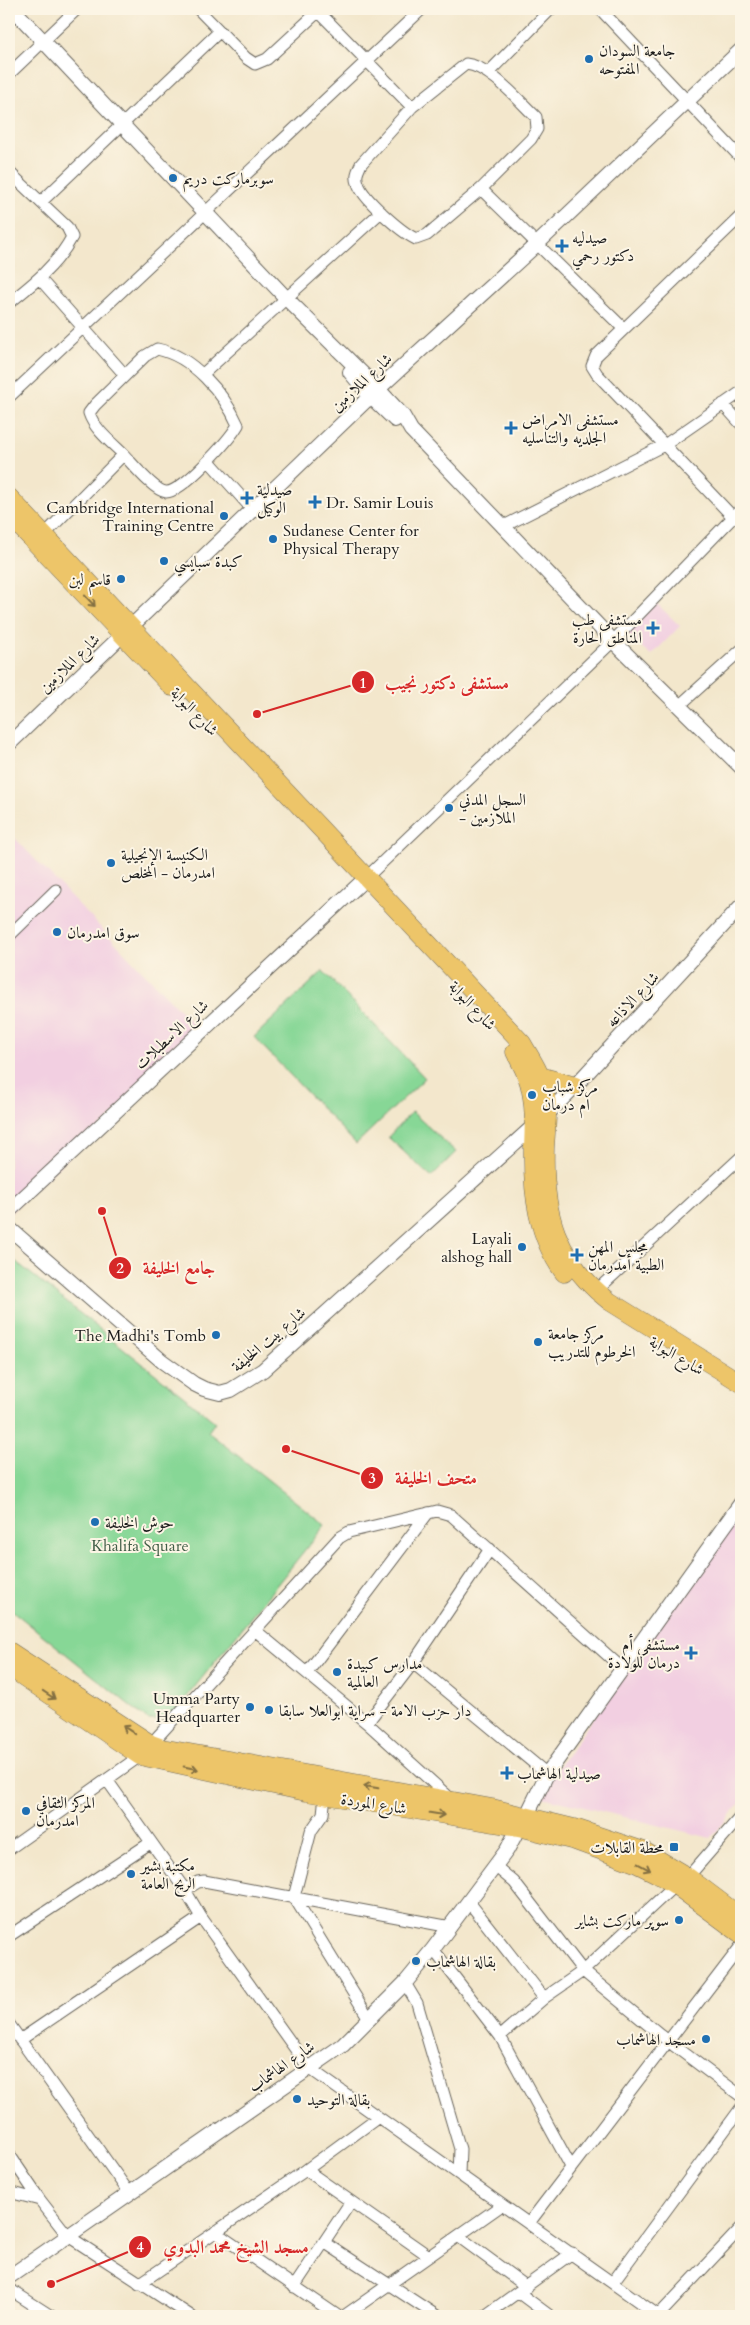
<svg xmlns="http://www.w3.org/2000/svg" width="750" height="2325" font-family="Cardo,Amiri,serif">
<rect width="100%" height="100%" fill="#fcf5e5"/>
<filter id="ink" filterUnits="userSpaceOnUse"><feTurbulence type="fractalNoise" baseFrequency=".02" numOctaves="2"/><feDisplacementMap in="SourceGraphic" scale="10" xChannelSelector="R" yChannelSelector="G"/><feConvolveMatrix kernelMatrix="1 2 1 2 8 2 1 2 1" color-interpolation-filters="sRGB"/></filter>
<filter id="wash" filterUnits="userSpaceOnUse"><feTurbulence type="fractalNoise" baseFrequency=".0096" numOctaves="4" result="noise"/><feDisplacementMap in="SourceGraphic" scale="20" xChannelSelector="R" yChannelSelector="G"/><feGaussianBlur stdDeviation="1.12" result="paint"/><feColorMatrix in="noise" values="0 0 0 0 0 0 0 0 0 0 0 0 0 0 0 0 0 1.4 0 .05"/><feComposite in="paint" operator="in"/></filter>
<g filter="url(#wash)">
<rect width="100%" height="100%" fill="#f3e7cc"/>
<path fill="#f2cfe1" d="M 654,601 L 680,626 L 651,656 L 625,631 Z
M 9,832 L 201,1032 L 9,1214 Z
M 741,1510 L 741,1802 L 711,1838 L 538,1796 Z"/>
<path fill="#87d796" stroke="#527a59" d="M 323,971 L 425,1078 L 356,1144 L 254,1037 Z
M 412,1112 L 456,1152 L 431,1177 L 388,1137 Z
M 9,1256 L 215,1422 L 208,1432 L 325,1525 L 173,1714 L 162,1720 L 148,1720 L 9,1608 Z"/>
</g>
<g filter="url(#ink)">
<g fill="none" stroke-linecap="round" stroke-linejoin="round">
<g stroke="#67635a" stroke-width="13">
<path id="minor" d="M 198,9 L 246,58 L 255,64 L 267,59 L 321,9
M 600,9 L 741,158
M 318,11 L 412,107
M 466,64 C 490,66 518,100 536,117 L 537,129 L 531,139 L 481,189 L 427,235 L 416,239 C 401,232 362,198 358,183 C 355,175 358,171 361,164 L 412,107 Z
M 488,73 L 551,9
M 9,74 L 77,9
M 9,172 L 67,227 L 72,237 C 57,265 33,284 9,303
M 481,189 L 624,329
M 41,202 L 220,31
M 40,279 L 125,375
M 157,349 C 192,356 224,393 238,425 C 229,440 182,493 166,492 C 154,491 132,463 123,454 C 112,443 94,429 89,413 L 95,405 L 145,356 Z
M 203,374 L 381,212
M 9,397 L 422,9
M 723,404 L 741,424
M 209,461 L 252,509
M 733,517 L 597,374 L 592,366 L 596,356 L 741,216
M 502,527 L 666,444 L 741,392
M 44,535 L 123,455
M 680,705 L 741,650
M 367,877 L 613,641 L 741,509
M 9,936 L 56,890
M 596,1291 L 741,1157
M 256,1631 L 367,1723 L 451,1799
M 413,1663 L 547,1774
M 307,1673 L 428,1513
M 367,1723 L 413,1663 L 490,1549
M 107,1780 L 185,1890 L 201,1917 L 309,2068 L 659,2316
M 325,1795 L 323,1814 L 311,1831 L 294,1897 L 370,2020
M 9,1849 L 140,1756 L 339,1538 L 349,1532 L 437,1511 L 451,1515 L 623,1669
M 495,1866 L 514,1882 L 583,1971 L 668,2041 L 741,2096
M 185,1890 L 198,1882 L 204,1881 L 451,1927
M 469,1902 L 544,1998
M 9,1936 L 150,1843
M 433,1949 L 500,2036 L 571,2167
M 405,1983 L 417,2003 L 460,2149 L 459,2174
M 9,2024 L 130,2194
M 500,2036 L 544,1998 L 583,1971 L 675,1885 L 688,1877 L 741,1816
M 20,2040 L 201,1917
M 9,2154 L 40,2200 L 68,2236 L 191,2316
M 306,2170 L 429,2256
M 9,2192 L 40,2200
M 529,2223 L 741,1946
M 215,2232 L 338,2316
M 458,2236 L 527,2287
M 324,2242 L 437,2316
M 613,2282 L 741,2108
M 139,2284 L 306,2170 L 377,2118
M 294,2287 L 350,2203
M 9,2289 L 51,2316
M 519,2293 L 550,2316
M 344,2316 L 502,2205
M 485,2316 L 572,2253
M 658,2316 L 741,2228"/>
</g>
<g stroke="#67635a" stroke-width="16">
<path id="tertiary" d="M 13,9 L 287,299 L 378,389 L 403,416 L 411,430 L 613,641 L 741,767
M 350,372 L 370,396 L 395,420
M 9,744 L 378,389 L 537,244 L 741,50
M 9,1211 L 367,877
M 9,1228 L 162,1361 L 194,1384 L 204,1389 L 220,1393 L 231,1390 L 263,1370 L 547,1114 L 575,1086 L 741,906
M 527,1815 L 547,1774 L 741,1503
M 9,2277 L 343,2045 L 405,1983 L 433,1949 L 507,1850 L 519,1827"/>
</g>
<g stroke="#67635a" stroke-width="19">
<path id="primary" d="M 9,497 L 522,1043 C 531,1058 541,1073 545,1091 C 549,1110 546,1129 545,1148 C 543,1213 556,1260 609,1301 L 741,1383
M 9,515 L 172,687
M 515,1052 C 520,1062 526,1072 529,1083 C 535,1105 534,1126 533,1148 C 532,1193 537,1236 564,1273
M 540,1076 L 575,1086
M 9,1651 L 151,1744 L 162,1748 L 492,1808 L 578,1829 L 644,1851 L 688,1877 L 741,1917
M 9,1667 L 140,1756 L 306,1792 L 519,1827 L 575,1841 L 635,1863 L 657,1874 L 675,1885 L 741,1934"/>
</g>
<use href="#minor" stroke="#fff" stroke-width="11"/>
<use href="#tertiary" stroke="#fff" stroke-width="14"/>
<use href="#primary" stroke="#edc569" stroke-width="18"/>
</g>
<defs><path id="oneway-shaft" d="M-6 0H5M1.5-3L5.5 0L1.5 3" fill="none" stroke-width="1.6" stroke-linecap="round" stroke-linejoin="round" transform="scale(1.25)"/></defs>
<g stroke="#847042">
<use href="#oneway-shaft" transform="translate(90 601) rotate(47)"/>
<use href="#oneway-shaft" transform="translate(49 1695) rotate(34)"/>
<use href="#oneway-shaft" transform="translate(129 1730) rotate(-147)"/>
<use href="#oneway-shaft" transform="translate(191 1768) rotate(12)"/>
<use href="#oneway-shaft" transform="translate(371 1787) rotate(-170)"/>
<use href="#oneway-shaft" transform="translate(437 1814) rotate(9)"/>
<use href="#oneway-shaft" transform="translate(644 1867) rotate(28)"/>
</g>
</g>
<g fill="#1f6fb2" stroke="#fcf5e5" stroke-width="2">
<circle cx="589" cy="59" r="5"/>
<circle cx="173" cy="178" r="5"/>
<path d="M559.5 238.5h5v5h5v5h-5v5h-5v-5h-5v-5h5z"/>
<path d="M508.5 420.5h5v5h5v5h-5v5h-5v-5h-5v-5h5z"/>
<path d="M244.5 490.5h5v5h5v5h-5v5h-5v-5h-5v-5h5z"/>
<path d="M312.5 494.5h5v5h5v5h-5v5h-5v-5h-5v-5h5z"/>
<circle cx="224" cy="516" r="5"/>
<circle cx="273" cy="539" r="5"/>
<circle cx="164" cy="561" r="5"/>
<circle cx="121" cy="579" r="5"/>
<path d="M650.5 620.5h5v5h5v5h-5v5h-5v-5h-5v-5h5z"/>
<circle cx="449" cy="808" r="5"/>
<circle cx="111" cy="863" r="5"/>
<circle cx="57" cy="932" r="5"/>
<circle cx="532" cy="1095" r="5"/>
<circle cx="522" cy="1247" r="5"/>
<path d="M574.5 1247.5h5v5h5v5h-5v5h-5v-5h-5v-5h5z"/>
<circle cx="216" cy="1335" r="5"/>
<circle cx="538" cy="1342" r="5"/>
<circle cx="95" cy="1522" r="5"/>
<path d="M688.5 1645.5h5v5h5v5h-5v5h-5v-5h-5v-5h5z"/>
<circle cx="337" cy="1672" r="5"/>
<circle cx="250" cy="1707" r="5"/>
<circle cx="269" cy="1710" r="5"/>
<path d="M504.5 1765.5h5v5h5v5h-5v5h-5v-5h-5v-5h5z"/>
<circle cx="26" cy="1811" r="5"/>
<rect x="669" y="1842" width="10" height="10" rx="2.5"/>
<circle cx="131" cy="1874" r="5"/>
<circle cx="679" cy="1920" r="5"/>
<circle cx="416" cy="1961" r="5"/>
<circle cx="706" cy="2039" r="5"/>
<circle cx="297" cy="2099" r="5"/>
</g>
<g text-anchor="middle" stroke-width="4" stroke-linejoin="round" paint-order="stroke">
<g font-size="16" fill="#1c1c1c" stroke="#fcf5e5" text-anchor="start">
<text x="599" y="56">جامعة السودان<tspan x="599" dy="18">المفتوحه</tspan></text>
<text x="183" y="184">سوبرماركت دريم</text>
<text x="572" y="243">صيدليه<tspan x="572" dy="18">دكتور رحمي</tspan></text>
<text x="522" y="425">مستشفى الامراض<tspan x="522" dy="18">الجلديه والتناسليه</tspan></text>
<text x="257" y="495">صيدلية<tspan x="257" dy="18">الوكيل</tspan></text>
<text x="326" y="508">Dr. Samir Louis</text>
<text x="214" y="513" text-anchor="end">Cambridge International<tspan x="214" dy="18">Training Centre</tspan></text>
<text x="283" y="536">Sudanese Center for<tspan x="283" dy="18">Physical Therapy</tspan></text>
<text x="174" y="567">كبدة سبايسي</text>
<text x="111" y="585" text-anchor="end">قاسم لبن</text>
<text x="642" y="625" text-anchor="end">مستشفى طب<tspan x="642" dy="18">المناطق الحارة</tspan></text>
<text x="459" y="805">السجل المدني<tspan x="459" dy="18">- الملازمين</tspan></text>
<text x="121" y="860">الكنيسة الإنجيلية<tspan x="121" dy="18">امدرمان - المخلص</tspan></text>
<text x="67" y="938">سوق امدرمان</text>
<text x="542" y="1092">مركز شباب<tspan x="542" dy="18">ام درمان</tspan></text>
<text x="512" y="1244" text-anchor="end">Layali<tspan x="512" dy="18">alshog hall</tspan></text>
<text x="588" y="1252">مجلس المهن<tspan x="588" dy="18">الطبية أمدرمان</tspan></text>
<text x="548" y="1339">مركز جامعة<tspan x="548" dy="18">الخرطوم للتدريب</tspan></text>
<text x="206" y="1341" text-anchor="end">The Madhi's Tomb</text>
<text x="105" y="1528">حوش الخليفة</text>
<text x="680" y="1650" text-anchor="end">مستشفى أم<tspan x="680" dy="18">درمان للولادة</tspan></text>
<text x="347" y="1669">مدارس كبيدة<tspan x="347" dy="18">العالمية</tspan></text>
<text x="240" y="1704" text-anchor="end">Umma Party<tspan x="240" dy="18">Headquarter</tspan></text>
<text x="279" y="1716">دار حزب الامة - سراية ابوالعلا سابقا</text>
<text x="517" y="1779">صيدلية الهاشماب</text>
<text x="36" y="1808">المركز الثقافي<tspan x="36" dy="18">امدرمان</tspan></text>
<text x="664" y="1853" text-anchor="end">محطة القابلات</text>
<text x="141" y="1871">مكتبة بشير<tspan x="141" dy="18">الريح العامة</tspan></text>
<text x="669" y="1926" text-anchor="end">سوپر مارکت بشاير</text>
<text x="426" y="1967">بقالة الهاشماب</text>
<text x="696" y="2045" text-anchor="end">مسجد الهاشماب</text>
<text x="307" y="2105">بقالة التوحيد</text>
</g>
<g font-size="16" fill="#1c1c1c" stroke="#fcf5e5">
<text transform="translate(361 382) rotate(-43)" y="6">شارع الملازمين</text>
<text transform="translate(69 663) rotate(-44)" y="6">شارع الملازمين</text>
<text transform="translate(195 711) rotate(46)" y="6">شارع البوابة</text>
<text transform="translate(632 999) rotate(-47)" y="6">شارع الاذاعه</text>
<text transform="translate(473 1005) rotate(47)" y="6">شارع البوابة</text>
<text transform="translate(171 1034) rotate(-43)" y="6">شارع الاسطبلات</text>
<text transform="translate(268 1339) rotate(-40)" y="6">شارع بيت الخليفة</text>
<text transform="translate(677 1355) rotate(31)" y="6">شارع البوابة</text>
<text transform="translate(374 1803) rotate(9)" y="6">شارع الموردة</text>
<text transform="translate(281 2066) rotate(-35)" y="6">شارع الهاشماب</text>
</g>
<g font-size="16" fill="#415d47" stroke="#fcf5e5">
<text x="140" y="1551">Khalifa Square</text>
</g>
</g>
<path fill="none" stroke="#d62828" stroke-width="2" d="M257 714L363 682M102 1211L120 1268M286 1449L372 1478M51 2284L140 2247"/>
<g fill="#d62828" stroke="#fcf5e5" stroke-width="2">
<circle cx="257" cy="714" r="5"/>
<circle cx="102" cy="1211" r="5"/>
<circle cx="286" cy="1449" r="5"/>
<circle cx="51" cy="2284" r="5"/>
<circle cx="363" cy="682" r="12"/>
<circle cx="120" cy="1268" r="12"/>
<circle cx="372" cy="1478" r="12"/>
<circle cx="140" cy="2247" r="12"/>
</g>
<g font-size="15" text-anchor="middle" font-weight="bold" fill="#fff">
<text x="363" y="688">1</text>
<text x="120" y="1273">2</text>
<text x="372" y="1483">3</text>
<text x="140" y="2252">4</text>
</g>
<g font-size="18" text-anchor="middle" font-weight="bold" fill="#d62828" stroke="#fcf5e5" stroke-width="4" stroke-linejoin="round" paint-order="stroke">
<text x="447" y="689">مستشفى دكتور نجيب</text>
<text x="179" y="1274">جامع الخليفة</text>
<text x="436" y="1484">متحف الخليفة</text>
<text x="236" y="2253">مسجد الشيخ محمد البدوي</text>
</g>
<rect width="750" height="2325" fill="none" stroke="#fcf5e5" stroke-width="30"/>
</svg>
